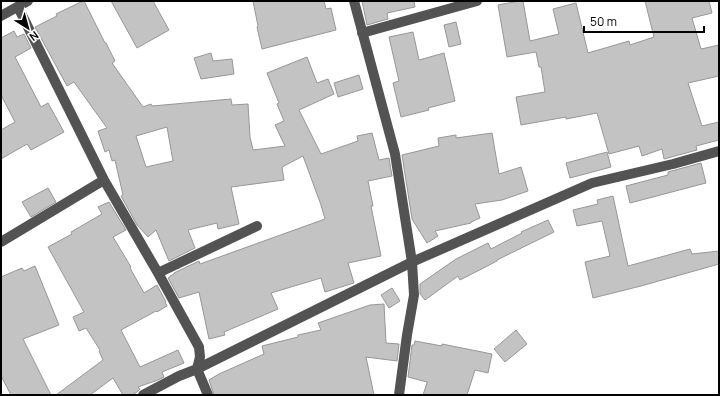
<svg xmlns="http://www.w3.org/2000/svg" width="720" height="396" font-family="Manrope,sans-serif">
<rect width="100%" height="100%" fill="#fff"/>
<path fill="#c3c3c3" stroke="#979797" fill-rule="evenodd" d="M 83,1 L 84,1 L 105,43 L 106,43 L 115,61 L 112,63 L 143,107 L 151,104 L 152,106 L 231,99 L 232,105 L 248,104 L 250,137 L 253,150 L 285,146 L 275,125 L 284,121 L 277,104 L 279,103 L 267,73 L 307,57 L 317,83 L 328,79 L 334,94 L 299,110 L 321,154 L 358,141 L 357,136 L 372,133 L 379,160 L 389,158 L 392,176 L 368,181 L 373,206 L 371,206 L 381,256 L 348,263 L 354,283 L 325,292 L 321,278 L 271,293 L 278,309 L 224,332 L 225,335 L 209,339 L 199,292 L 179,298 L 168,278 L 170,277 L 170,276 L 174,274 L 174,273 L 199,261 L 200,264 L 325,219 L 321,205 L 303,156 L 282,167 L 284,180 L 231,187 L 239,224 L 218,229 L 217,223 L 188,230 L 195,248 L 169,261 L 156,230 L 148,237 L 137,225 L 121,196 L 123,195 L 115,160 L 112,161 L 109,150 L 105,152 L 98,131 L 107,128 L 74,82 L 67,86 L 35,27 L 57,16 L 56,14 ZM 167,127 L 173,161 L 146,167 L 136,136 Z
M 111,1 L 153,1 L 169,30 L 137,48 Z
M 253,1 L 324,1 L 326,9 L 331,8 L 336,30 L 262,49 L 257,27 L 258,26 Z
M 362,1 L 414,1 L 415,7 L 387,13 L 388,19 L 367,25 Z
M 519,1 L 523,1 L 530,41 L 559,34 L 553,9 L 576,3 L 588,53 L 629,41 L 630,45 L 654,37 L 645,1 L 709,1 L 712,13 L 692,18 L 701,49 L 719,45 L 719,76 L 688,83 L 702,126 L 719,122 L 719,140 L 696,146 L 697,150 L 664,159 L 662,149 L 642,156 L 639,146 L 609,154 L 597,113 L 566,119 L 566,117 L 521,125 L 516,97 L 545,92 L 541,67 L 539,67 L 536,52 L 507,57 L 498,5 Z
M 456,22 L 461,44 L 449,47 L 444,25 Z
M 14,31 L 17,37 L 24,34 L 31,48 L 15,57 L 41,107 L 48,103 L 64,132 L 31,150 L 27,144 L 1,159 L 1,130 L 15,122 L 1,95 L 1,38 Z
M 413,32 L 419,60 L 444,53 L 455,101 L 428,108 L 429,110 L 401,117 L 393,83 L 399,81 L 389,37 Z
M 211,53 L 213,61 L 232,59 L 234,74 L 201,79 L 194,58 Z
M 359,75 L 363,89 L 338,97 L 334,83 Z
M 492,133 L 499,174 L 521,167 L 528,191 L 502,200 L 475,204 L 480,218 L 471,222 L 471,223 L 435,231 L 438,236 L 427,243 L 412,219 L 402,155 L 439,146 L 438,138 L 456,135 L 456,138 Z
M 607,152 L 611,167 L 570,178 L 566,163 Z
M 701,163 L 706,183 L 630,203 L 626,186 L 668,175 L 668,172 Z
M 48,188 L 56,202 L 31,217 L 22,202 Z
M 613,196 L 628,266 L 690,249 L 692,254 L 719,251 L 719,264 L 641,286 L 593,298 L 585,262 L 610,256 L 602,221 L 577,226 L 573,210 L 598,204 L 597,200 Z
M 109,202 L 126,230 L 113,237 L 131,267 L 130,268 L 144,293 L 157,285 L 166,302 L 165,302 L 167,306 L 157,312 L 156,311 L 121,330 L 140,367 L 178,350 L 184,363 L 162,372 L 164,377 L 158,380 L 138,387 L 140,389 L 137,392 L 132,395 L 123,395 L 113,378 L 90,395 L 56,395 L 103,360 L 99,351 L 100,350 L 86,328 L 79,331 L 73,317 L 84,312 L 48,247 L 72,234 L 71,232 L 102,214 L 98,207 Z
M 548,220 L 554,232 L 497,260 L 497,261 L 460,280 L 458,276 L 425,300 L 420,294 L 420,284 L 456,259 L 488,243 L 491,249 L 522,233 L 521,232 Z
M 35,266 L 59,325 L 23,339 L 51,395 L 11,395 L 1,376 L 1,277 L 22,268 L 24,271 Z
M 392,288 L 400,301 L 389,308 L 381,295 Z
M 384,304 L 386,343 L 399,344 L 397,361 L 366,357 L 374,395 L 214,395 L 209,380 L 219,374 L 264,354 L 262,346 L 298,337 L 298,335 L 321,330 L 318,323 L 370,305 Z
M 516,330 L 527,344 L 505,362 L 494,349 Z
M 415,341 L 442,346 L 442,344 L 492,354 L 488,373 L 475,370 L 467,395 L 423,395 L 427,383 L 427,382 L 408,377 L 412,345 L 414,345 Z"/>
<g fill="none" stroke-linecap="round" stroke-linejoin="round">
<path stroke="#535353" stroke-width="10" d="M 354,1 L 395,154 L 412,262 L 414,295 L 407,335 L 399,395
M 18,7 L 104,180 L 158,273 L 199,347 L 200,357 L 197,369 L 208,395
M 1,16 L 28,1
M 362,33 L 477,1
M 1,242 L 104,180
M 158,273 L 257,226
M 143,395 L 179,376 L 197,369 L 412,262 L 592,183 L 673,164 L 719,151"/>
</g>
<rect width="720" height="396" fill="none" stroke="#000000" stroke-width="4"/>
<g transform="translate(28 28) rotate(143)" stroke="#ffffff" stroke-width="3" paint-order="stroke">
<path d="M0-3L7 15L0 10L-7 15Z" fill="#000000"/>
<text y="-6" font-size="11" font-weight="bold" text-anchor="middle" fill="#000000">N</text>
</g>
<path d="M584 26v6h120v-6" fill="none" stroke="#000000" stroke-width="2"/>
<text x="590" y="26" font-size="12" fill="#000000" stroke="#ffffff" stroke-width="3" paint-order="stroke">50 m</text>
</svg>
